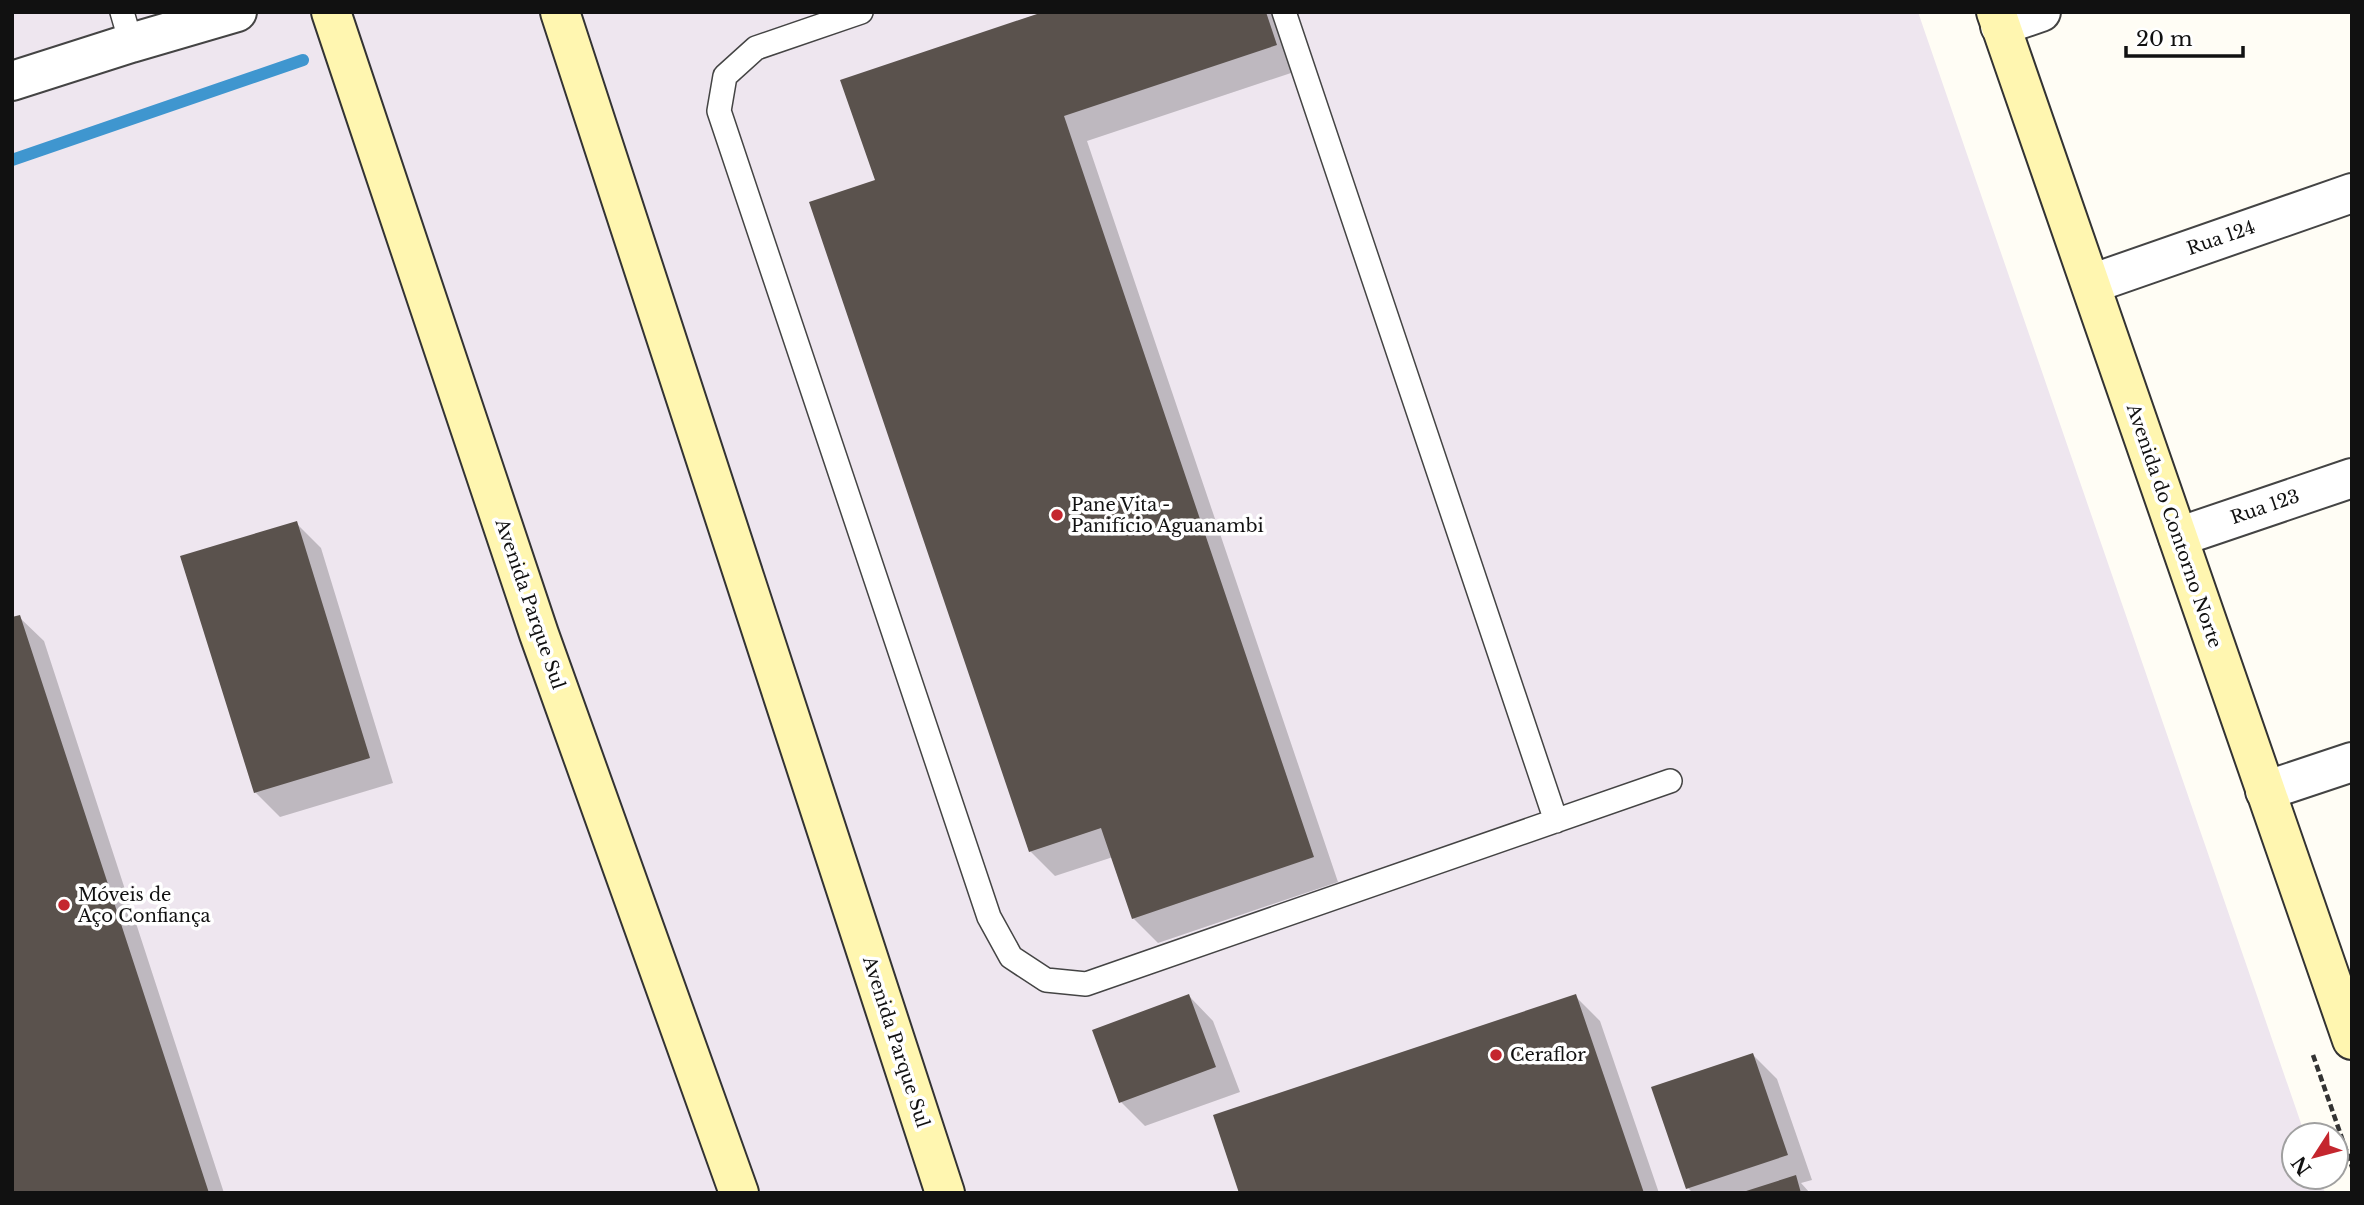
<svg xmlns="http://www.w3.org/2000/svg" width="2364" height="1205" font-family="'Libre Baskerville',serif">
<rect width="100%" height="100%" fill="#fffdf5"/>
<path fill="#eee6ef" d="M 12,12 L 1918,12 L 2305,1135 L 2294,1135 L 2294,1177 L 2320,1177 L 2325,1193 L 12,1193 Z"/>
<path fill="#0003" d="M 1049,12 L 1281,12 L 1300,70 L 1087,141 L 1338,882 L 1158,943 L 1133,918 L 1113,857 L 1055,876 L 1030,851 L 877,181 Z
M 296,523 L 321,548 L 393,783 L 280,817 L 255,792 Z
M 19,617 L 44,641 L 224,1193 L 12,1193 Z
M 1189,996 L 1213,1021 L 1240,1092 L 1145,1126 L 1121,1102 Z
M 1575,996 L 1600,1021 L 1659,1193 L 1241,1193 Z
M 1753,1055 L 1777,1079 L 1812,1180 L 1801,1183 L 1810,1193 L 1693,1193 L 1688,1188 Z"/>
<g fill="none" stroke-linecap="round" stroke-linejoin="round">
<path stroke="#3f96cf" stroke-width="12" d="M 12,160 L 303,60"/>
</g>
<path fill="#5a524d" d="M 1043,12 L 1266,12 L 1277,45 L 1064,116 L 1314,857 L 1132,919 L 1101,828 L 1029,852 L 809,202 L 875,180 L 840,80 Z
M 297,521 L 370,758 L 254,793 L 180,556 Z
M 20,615 L 209,1193 L 12,1193 L 12,617 Z
M 1189,994 L 1216,1067 L 1119,1103 L 1092,1030 Z
M 1576,994 L 1644,1193 L 1239,1193 L 1213,1115 Z
M 1753,1053 L 1788,1155 L 1686,1189 L 1651,1087 Z
M 1796,1175 L 1801,1193 L 1743,1193 L 1743,1192 Z"/>
<g fill="none" stroke-linecap="round" stroke-linejoin="round">
<g stroke="#444" stroke-width="26">
<path id="lane" d="M 122,12 L 131,43
M 861,12 L 756,48 L 725,76 L 719,111 L 989,917 L 1011,957 L 1046,980 L 1086,984 L 1670,781
M 1284,12 L 1556,821"/>
</g>
<g stroke="#444" stroke-width="42">
<path id="street" d="M 2000,26 L 2041,12
M 12,81 L 131,43 L 237,12
M 2091,284 L 2352,193
M 2178,537 L 2352,478
M 2265,791 L 2352,762"/>
</g>
<g stroke="#333" stroke-width="42">
<path id="secondary" d="M 331,12 L 539,634 L 739,1193
M 560,12 L 945,1193
M 1996,12 L 2352,1040"/>
</g>
<path stroke="#333" stroke-width="4.5" stroke-dasharray="7 3.5" stroke-linecap="butt" d="M 2313,1055 L 2352,1167"/>
<use href="#lane" stroke="#fff" stroke-width="23"/>
<use href="#street" stroke="#fff" stroke-width="38"/>
<use href="#secondary" stroke="#fff6b0" stroke-width="38"/>
</g>
<g fill="#c4262e" stroke="#fff" stroke-width="2.5">
<circle cx="1057" cy="515" r="7"/>
<circle cx="64" cy="905" r="7"/>
<circle cx="1496" cy="1055" r="7"/>
</g>
<g text-anchor="middle" stroke-width="7" stroke-linejoin="round" paint-order="stroke">
<g font-size="18" fill="#111" stroke="#fff">
<text transform="translate(2221 238) rotate(-19)" y="6">Rua 124</text>
<text transform="translate(2265 507) rotate(-19)" y="6">Rua 123</text>
<text transform="translate(2174 526) rotate(71)" y="6">Avenida do Contorno Norte</text>
<text transform="translate(530 604) rotate(71)" y="6">Avenida Parque Sul</text>
<text transform="translate(896 1042) rotate(72)" y="6">Avenida Parque Sul</text>
</g>
<g font-size="18" fill="#111" stroke="#fff" text-anchor="start">
<text x="1071" y="511">Pane Vita -<tspan x="1071" dy="21">Panifício Aguanambi</tspan></text>
<text x="78" y="901">Móveis de<tspan x="78" dy="21">Aço Confiança</tspan></text>
<text x="1510" y="1061">Ceraflor</text>
</g>
</g>
<rect width="2364" height="1205" fill="none" stroke="#111111" stroke-width="28"/>
<g transform="translate(2315 1156) rotate(234)"><circle r="33" fill="#ffffff" stroke="#a0a0a0" stroke-width="2"/>
<path d="M0-5L12 26L0 18L-12 26Z" fill="#c4262e"/>
<text y="-10" font-size="19" font-weight="bold" text-anchor="middle" fill="#111111">N</text>
</g>
<path d="M2126 46v10h117v-10" fill="none" stroke="#111111" stroke-width="3.5"/>
<text x="2136" y="46" font-size="21" fill="#111111" stroke="#ffffff" stroke-width="5" paint-order="stroke">20 m</text>
</svg>
